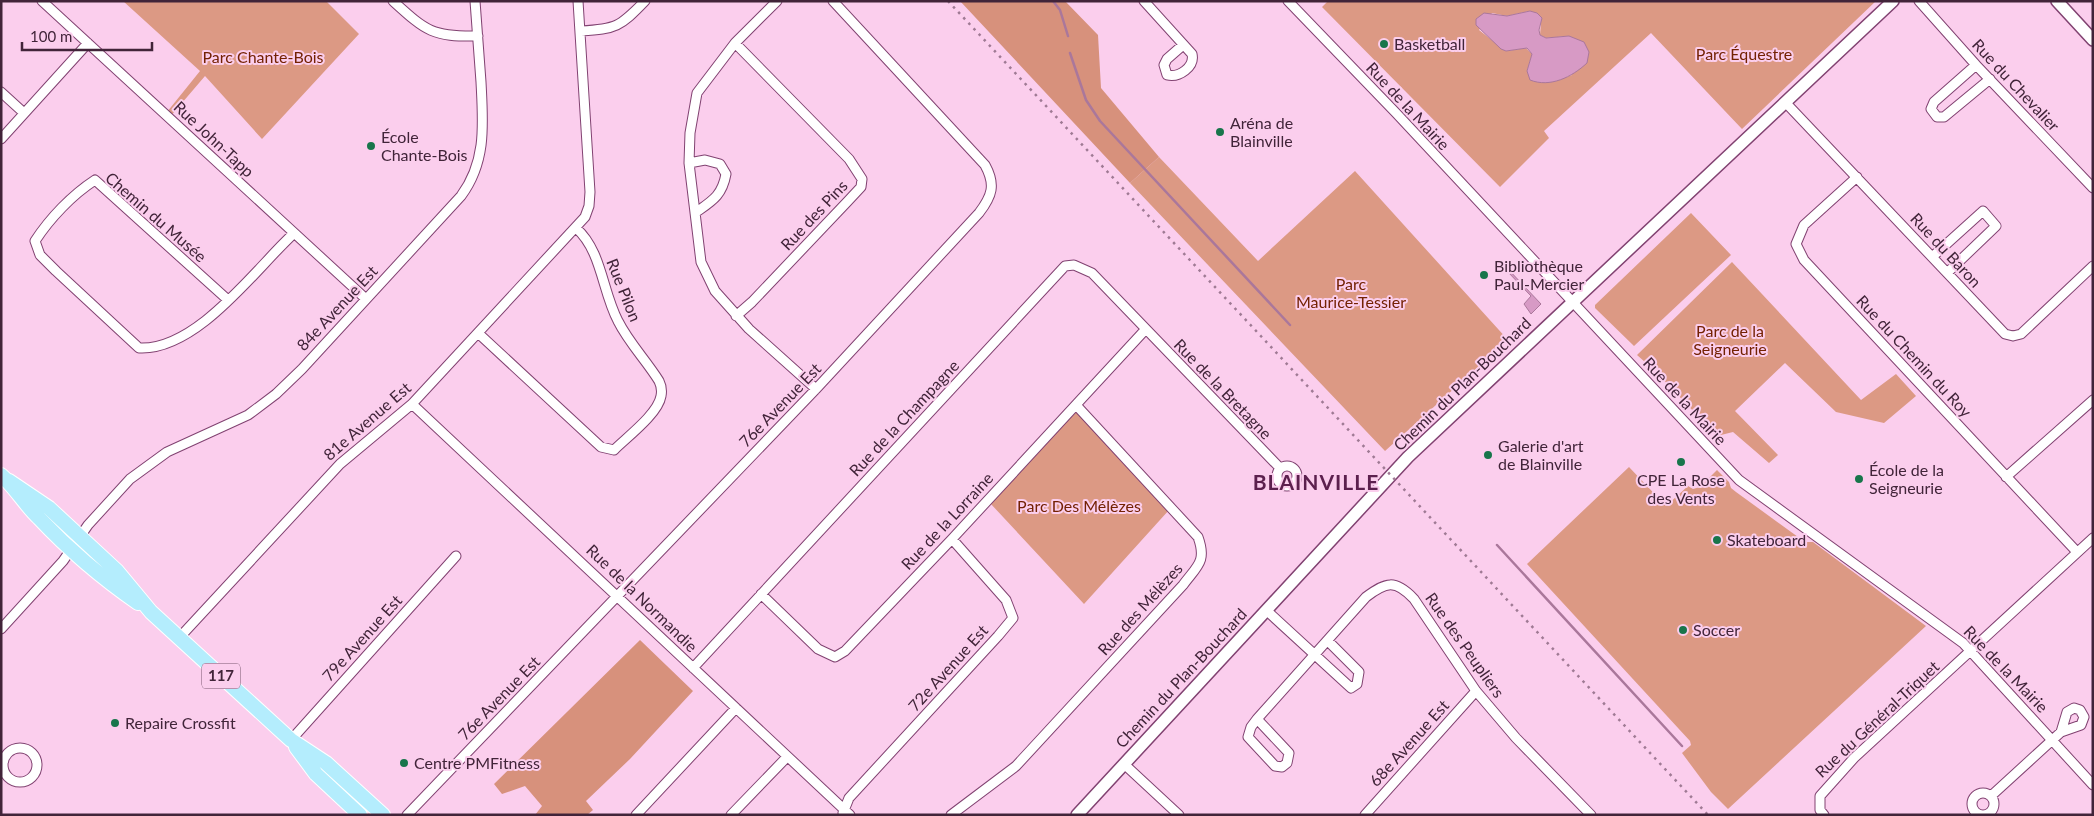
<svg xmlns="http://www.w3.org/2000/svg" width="2094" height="816" font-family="Lato,sans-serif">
<rect width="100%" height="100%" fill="#fbceed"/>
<path fill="#dc9984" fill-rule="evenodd" d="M 123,1 L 326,1 L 359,34 L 262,139 L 205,76 L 170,117 L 167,112 L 200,71 Z
M 1328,1 L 1876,1 L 1742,129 L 1651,33 L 1544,131 L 1549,138 L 1500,187 L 1322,7 ZM 1530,11 L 1541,23 L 1540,35 L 1546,38 L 1569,36 L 1572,75 L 1554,81 L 1527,71 L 1532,54 L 1526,48 L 1506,51 L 1479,30 L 1492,13 L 1507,16 Z
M 1159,157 L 1258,261 L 1355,171 L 1508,340 L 1385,451 L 1130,183 Z
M 1691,213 L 1731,255 L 1634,346 L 1595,308 L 1595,305 Z
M 1732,262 L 1861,400 L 1896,374 L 1916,396 L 1884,423 L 1836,412 L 1785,363 L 1735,411 L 1778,455 L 1769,463 L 1733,432 L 1717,436 L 1654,370 L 1637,355 Z
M 1076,409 L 1169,510 L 1084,604 L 990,503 Z
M 1629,467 L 1666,506 L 1688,486 L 1693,489 L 1700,487 L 1717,470 L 1729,482 L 1731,488 L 1736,492 L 1805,542 L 1813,542 L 1926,626 L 1728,809 L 1711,792 L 1682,753 L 1691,745 L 1690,741 L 1527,564 Z"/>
<path fill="#d7917c" d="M 960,1 L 1065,1 L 1098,35 L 1101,88 L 1159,157 L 1130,183 Z
M 640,640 L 693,691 L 630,759 L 586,801 L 593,810 L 587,815 L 535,815 L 542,806 L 525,786 L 502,794 L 494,784 Z"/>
<path fill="#d79ac5" stroke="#aa779b" d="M 1530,11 L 1537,13 L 1542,18 L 1539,30 L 1540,35 L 1546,38 L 1569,36 L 1584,42 L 1589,52 L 1587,63 C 1572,77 1550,88 1530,80 L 1527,71 L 1532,54 L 1527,48 L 1506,51 L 1501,49 L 1476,25 L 1476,19 L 1484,13 L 1507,16 Z
M 1507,268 L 1541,304 L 1531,314 L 1524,304 L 1531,296 L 1506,270 Z"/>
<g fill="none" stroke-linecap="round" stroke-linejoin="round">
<path stroke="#aa779b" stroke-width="2.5" d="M 1053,1 L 1060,10 L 1068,36
M 1070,53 L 1086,100 L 1100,121 L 1290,325
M 1497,545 L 1682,746"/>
<g stroke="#814271" stroke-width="11">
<path id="minor" d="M 42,1 L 366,299
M 393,1 C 426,31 432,37 478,36
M 777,1 L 735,43 L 697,93 L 690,133 L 689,163 L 701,262 L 715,291 L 749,329 L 816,389
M 1144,1 L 1192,54 C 1195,67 1179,78 1167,75 L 1164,65 L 1167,59 L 1183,45
M 1288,1 L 1396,113 L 1739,480 L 1963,643 L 2093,785
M 1919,1 L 1976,65 L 2093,188
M 581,31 C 616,29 620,27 645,1
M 735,43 L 849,159 L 862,179 L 861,187 L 847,202 L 752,302 L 736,316
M 1976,65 L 1934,102 L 1931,109 L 1937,117 L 1944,117 L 1990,79
M 1,92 L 24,113
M 1785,102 L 2005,334 L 2013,336 L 2021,334 L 2093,266
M 1,139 L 88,43
M 689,163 L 705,160 L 720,164 L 726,174 C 722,196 712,201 695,213
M 1857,177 L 1804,225 L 1796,244 L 1804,260 L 2077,552
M 1932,257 L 1983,211 L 1996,226 L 1947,273
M 228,300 L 95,180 C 72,195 50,218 35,241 L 40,255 L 56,271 L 139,348 C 193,351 249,278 284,243 L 294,233
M 478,333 L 601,447 L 614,450 C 627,437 658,414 661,396 C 662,391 661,385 659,381 C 646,360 629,343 618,321 C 602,291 602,251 576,228
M 412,404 L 850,815
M1277 476a10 10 0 1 1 20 0a10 10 0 1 1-20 0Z
M 2006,477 L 2093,400
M 761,594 L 818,649 L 835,657 L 845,651 L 952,539 L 1145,330
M 1266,610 L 1351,688 L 1357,684 L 1359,672 L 1328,641
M 1,629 L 63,561 L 88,525 L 130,479 L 167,452 L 248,415 L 276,394 L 302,369 L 461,196 C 487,161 483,123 481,82 C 479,55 477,28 475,1
M 179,638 L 340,464 L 412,404 L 585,217 L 589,206 L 590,192 L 578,1
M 693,668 L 1065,266 L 1074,265 L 1092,273 L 1280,468
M 1257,719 L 1289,753 L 1287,763 L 1282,767 L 1275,766 L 1248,737 L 1251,727 L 1257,719 L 1366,597 C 1386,582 1395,579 1414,599 L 1476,691 L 1516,738 L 1591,815
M 291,740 L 456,556
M3 765a17 17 0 1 1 34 0a17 17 0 1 1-34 0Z
M 1124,764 L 1179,815
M1972 804a11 11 0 1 1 22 0a11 11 0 1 1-22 0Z
M 1991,796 L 2061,732 L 2081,725 L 2084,717 L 2080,710 L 2074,708 L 2067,712 L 2061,732
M 843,813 L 849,798 L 998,636 L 1013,618 L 1006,600 L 952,539
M 407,815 L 816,389 L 979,213 C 992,196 996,185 985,165 L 833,1
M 636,815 L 736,708
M 731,815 L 787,757
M 951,815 L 1016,766 L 1183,585 C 1197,566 1207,562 1198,537 L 1076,405
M 1365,815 L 1476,691
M 1824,815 L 1820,810 L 1820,796 L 1854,758 L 2093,538"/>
</g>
<g stroke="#814271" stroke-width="14">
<path id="tertiary" d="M 2057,1 L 2093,40
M 1077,815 L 1408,457 L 1893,1"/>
</g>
<g stroke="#fff" stroke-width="16">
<path id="primary" d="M 1,475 C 16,488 25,505 39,518 C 69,550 102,578 138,603
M 9,481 L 49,508 L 117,571 L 151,612 L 280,730 L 291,740 L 326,763 L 383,815
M 296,747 L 316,774 L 360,815"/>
</g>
<use href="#minor" stroke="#fff" stroke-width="9"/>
<use href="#tertiary" stroke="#fff" stroke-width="11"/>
<use href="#primary" stroke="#b4edfd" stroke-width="14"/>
<path stroke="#9f7a94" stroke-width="2.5" stroke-dasharray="2.5 5" stroke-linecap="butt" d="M 948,1 L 1708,815"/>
</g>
<g fill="#18754b" stroke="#fbceed" stroke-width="2">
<circle cx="1384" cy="44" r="5"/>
<circle cx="1220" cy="132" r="5"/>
<circle cx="371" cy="146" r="5"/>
<circle cx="1484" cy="275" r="5"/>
<circle cx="1488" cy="455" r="5"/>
<circle cx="1681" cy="462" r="5"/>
<circle cx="1859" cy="479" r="5"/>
<circle cx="1717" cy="540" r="5"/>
<circle cx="1683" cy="630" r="5"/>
<circle cx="115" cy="723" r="5"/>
<circle cx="404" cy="763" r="5"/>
</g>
<g text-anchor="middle" stroke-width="4" stroke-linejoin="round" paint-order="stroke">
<rect fill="#fbceed" stroke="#79576f" stroke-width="1" x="202" y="663.5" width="38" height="25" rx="4"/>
<g font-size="15" font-weight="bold" fill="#412439">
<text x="221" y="681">117</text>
</g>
<g font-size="16" fill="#412439" stroke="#fbceed" text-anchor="start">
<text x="1394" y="50">Basketball</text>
<text x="1230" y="129">Aréna de<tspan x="1230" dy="18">Blainville</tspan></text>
<text x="381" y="143">École<tspan x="381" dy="18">Chante-Bois</tspan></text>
<text x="1494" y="272">Bibliothèque<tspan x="1494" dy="18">Paul-Mercier</tspan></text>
<text x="1498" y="452">Galerie d'art<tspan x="1498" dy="18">de Blainville</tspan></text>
<text x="1869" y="476">École de la<tspan x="1869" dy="18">Seigneurie</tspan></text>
<text x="1681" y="486" text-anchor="middle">CPE La Rose<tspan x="1681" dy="18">des Vents</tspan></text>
<text x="1727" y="546">Skateboard</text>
<text x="1693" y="636">Soccer</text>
<text x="125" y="729">Repaire Crossfit</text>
<text x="414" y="769">Centre PMFitness</text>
</g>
<g font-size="16" fill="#732102" stroke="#fbceed">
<text x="1744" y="60">Parc Équestre</text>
<text x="263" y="63">Parc Chante-Bois</text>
<text x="1351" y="290">Parc<tspan x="1351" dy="18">Maurice-Tessier</tspan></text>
<text x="1730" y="337">Parc de la<tspan x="1730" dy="18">Seigneurie</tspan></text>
<text x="1079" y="512">Parc Des Mélèzes</text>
</g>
<g font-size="16" fill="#412439" stroke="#fbceed">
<text transform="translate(2016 85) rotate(47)" y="6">Rue du Chevalier</text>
<text transform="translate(1408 106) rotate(47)" y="6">Rue de la Mairie</text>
<text transform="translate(214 139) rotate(43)" y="6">Rue John-Tapp</text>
<text transform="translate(814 215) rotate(-47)" y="6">Rue des Pins</text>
<text transform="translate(156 217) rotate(41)" y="6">Chemin du Musée</text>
<text transform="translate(1946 250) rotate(47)" y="6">Rue du Baron</text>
<text transform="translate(624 290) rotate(68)" y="6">Rue Pilon</text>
<text transform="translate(337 308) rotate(-47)" y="6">84e Avenue Est</text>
<text transform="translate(1914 356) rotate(47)" y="6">Rue du Chemin du Roy</text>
<text transform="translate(1462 384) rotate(-44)" y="6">Chemin du Plan-Bouchard</text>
<text transform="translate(1223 389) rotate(46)" y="6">Rue de la Bretagne</text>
<text transform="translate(1685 401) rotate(47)" y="6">Rue de la Mairie</text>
<text transform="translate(780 405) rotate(-46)" y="6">76e Avenue Est</text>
<text transform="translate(904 418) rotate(-47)" y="6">Rue de la Champagne</text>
<text transform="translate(367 421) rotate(-41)" y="6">81e Avenue Est</text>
<text transform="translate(947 521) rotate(-47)" y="6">Rue de la Lorraine</text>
<text transform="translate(642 598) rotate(44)" y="6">Rue de la Normandie</text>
<text transform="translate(1140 609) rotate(-48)" y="6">Rue des Mélèzes</text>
<text transform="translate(362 638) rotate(-48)" y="6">79e Avenue Est</text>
<text transform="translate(1465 645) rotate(55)" y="6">Rue des Peupliers</text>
<text transform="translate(948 668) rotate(-48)" y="6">72e Avenue Est</text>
<text transform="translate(2006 669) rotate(46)" y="6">Rue de la Mairie</text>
<text transform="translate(1181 678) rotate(-47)" y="6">Chemin du Plan-Bouchard</text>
<text transform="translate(499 698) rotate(-46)" y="6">76e Avenue Est</text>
<text transform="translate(1877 719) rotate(-43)" y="6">Rue du Général-Triquet</text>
<text transform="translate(1409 743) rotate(-48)" y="6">68e Avenue Est</text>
</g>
<g font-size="21" font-weight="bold" letter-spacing="1" fill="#5c204e" stroke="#fbceed">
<text x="1316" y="490">BLAINVILLE</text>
</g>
</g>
<rect width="2094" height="816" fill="none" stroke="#412439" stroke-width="5"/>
<path d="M22 42v8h130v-8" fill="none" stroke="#412439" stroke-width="2.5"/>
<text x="30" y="42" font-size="15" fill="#412439" stroke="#fbceed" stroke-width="4" paint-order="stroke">100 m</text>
</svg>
